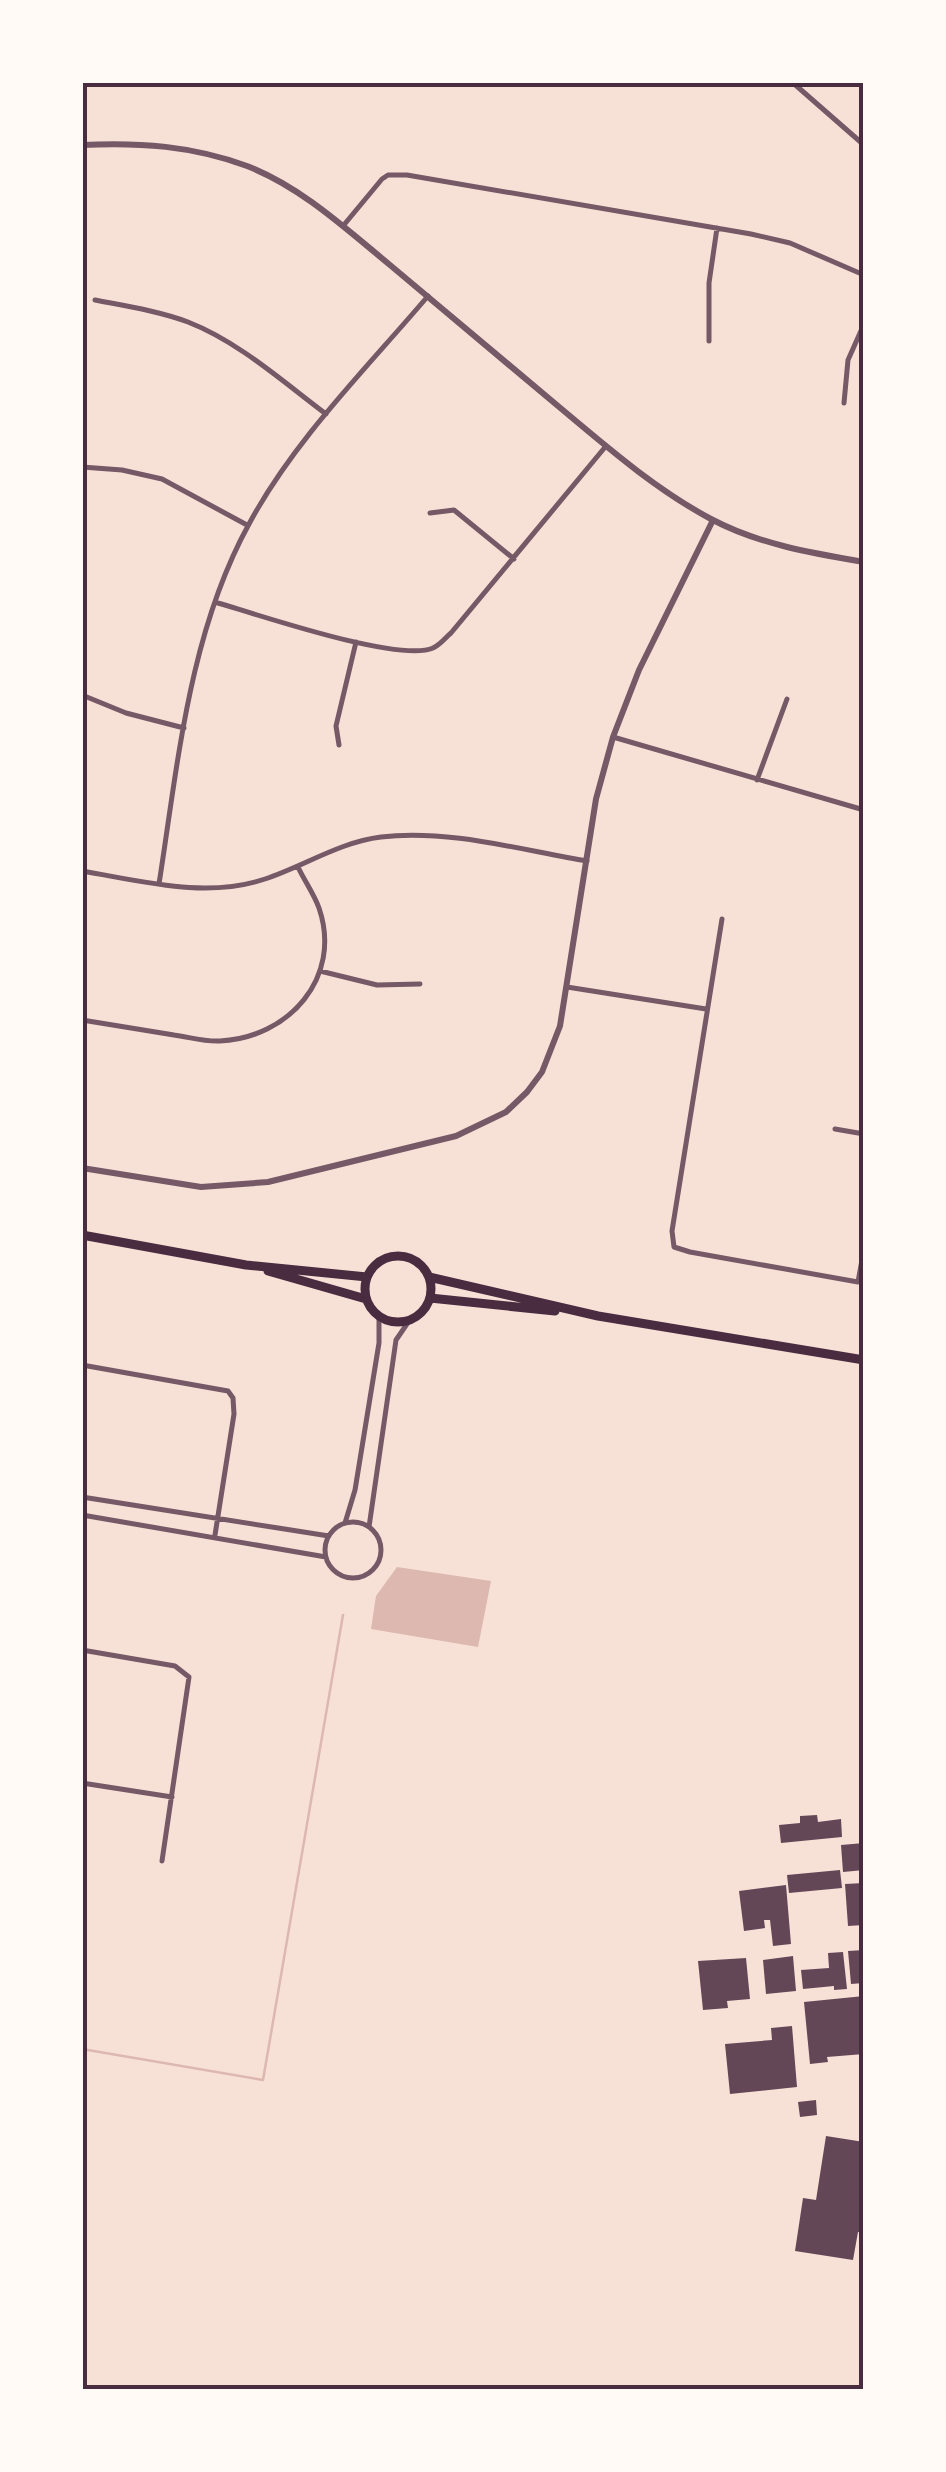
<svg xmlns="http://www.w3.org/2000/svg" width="946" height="2472" font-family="'DM Sans',sans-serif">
<rect width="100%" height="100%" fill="#f7e1d7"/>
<path fill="#dcb8b0" d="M 397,1567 L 491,1581 L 478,1647 L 371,1629 L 376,1596 Z"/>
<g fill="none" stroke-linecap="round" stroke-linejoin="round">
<path stroke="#dcb8b0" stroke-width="2.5" d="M 82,2049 L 263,2080 L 343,1615"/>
</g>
<path fill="#644757" d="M 817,1815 L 818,1822 L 841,1819 L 842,1837 L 781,1843 L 779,1825 L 800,1823 L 800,1816 Z
M 864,1843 L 864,1870 L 843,1872 L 841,1845 Z
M 840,1870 L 842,1888 L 789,1893 L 787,1875 Z
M 864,1883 L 864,1925 L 848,1926 L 845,1884 Z
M 786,1885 L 791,1944 L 773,1946 L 770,1920 L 764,1920 L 765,1928 L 744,1931 L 739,1891 Z
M 864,1950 L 864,1983 L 851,1984 L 848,1951 Z
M 843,1952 L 847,1989 L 834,1990 L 834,1986 L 803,1989 L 801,1970 L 829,1968 L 828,1953 Z
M 793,1956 L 796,1991 L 766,1994 L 763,1960 Z
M 746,1958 L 750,1999 L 727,2001 L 728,2008 L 703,2010 L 698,1961 Z
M 864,1996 L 864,2054 L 827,2057 L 828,2062 L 810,2064 L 804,2002 Z
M 792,2026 L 797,2087 L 730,2094 L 725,2044 L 772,2040 L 771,2028 Z
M 816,2100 L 817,2115 L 800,2117 L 798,2102 Z
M 826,2136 L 864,2142 L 864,2233 L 858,2232 L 853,2260 L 795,2251 L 803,2198 L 816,2200 Z"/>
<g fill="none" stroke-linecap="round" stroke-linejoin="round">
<path stroke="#755966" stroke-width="5" d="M 792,82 L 864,145
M 343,226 L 382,179 L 388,175 L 407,175 L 751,234 L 790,243 L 864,275
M 95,300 C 126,306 158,311 188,322 C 239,342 282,381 326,414
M 709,341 L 709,283 L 717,228
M 844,403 L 848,360 L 864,324
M 82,467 L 122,470 L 162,479 L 247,525
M 430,513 L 454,510 L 514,559
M 215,602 C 256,614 399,663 433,648 C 440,645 446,637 451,633 L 606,446
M 82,695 L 126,713 L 184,728
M 613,737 L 864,810
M 339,745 L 336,726 L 356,642
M 757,780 L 787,699
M 82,871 C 142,881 206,899 265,879 C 304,866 340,842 381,837 C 448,829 521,850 587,861
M 159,884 C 178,763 189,633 249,524 C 294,440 366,369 428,296
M 722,919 L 672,1231 L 674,1247 L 690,1252 L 858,1282 L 864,1249
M 320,971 L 377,985 L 420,984
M 862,977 L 864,977
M 567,987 L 706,1009
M 82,1020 C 113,1025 144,1030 174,1035 C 189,1037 205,1042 220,1041 C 288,1038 343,978 319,908 C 314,894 304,880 298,867
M 835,1129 L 864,1134
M 82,1365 L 228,1391 L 233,1398 L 234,1414 L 215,1535
M 82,1497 L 329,1536
M 82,1515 L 326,1557
M325 1550a28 28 0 1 1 56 0a28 28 0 1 1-56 0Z
M 345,1523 L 355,1490 L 379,1343 L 379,1317
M 369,1527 L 396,1340 L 409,1321
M 82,1650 L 175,1666 L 189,1677 L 162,1861
M 82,1783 L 172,1797"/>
<path stroke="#755966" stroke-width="6" d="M 82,145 C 139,142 193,146 247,166 C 301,187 345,228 390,265 C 446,312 502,359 558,406 C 607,447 655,489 711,519 C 758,544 811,553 864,562
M 82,1168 L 201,1187 L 268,1182 L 456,1136 L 506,1112 L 527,1092 L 542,1072 L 560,1026 L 596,799 L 613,737 L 639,670 L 713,520"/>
<path stroke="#4a2c40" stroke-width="9" d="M 82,1235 L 246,1265 L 367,1277
M365 1289a33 33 0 1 1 66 0a33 33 0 1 1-66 0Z
M 268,1271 L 366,1299
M 429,1277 L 598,1316 L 864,1360
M 430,1298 L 555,1311"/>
</g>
<rect width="946" height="2472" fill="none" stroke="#fffaf5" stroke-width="170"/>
<rect x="85" y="85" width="776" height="2302" fill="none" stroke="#4a2c40" stroke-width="4"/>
</svg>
